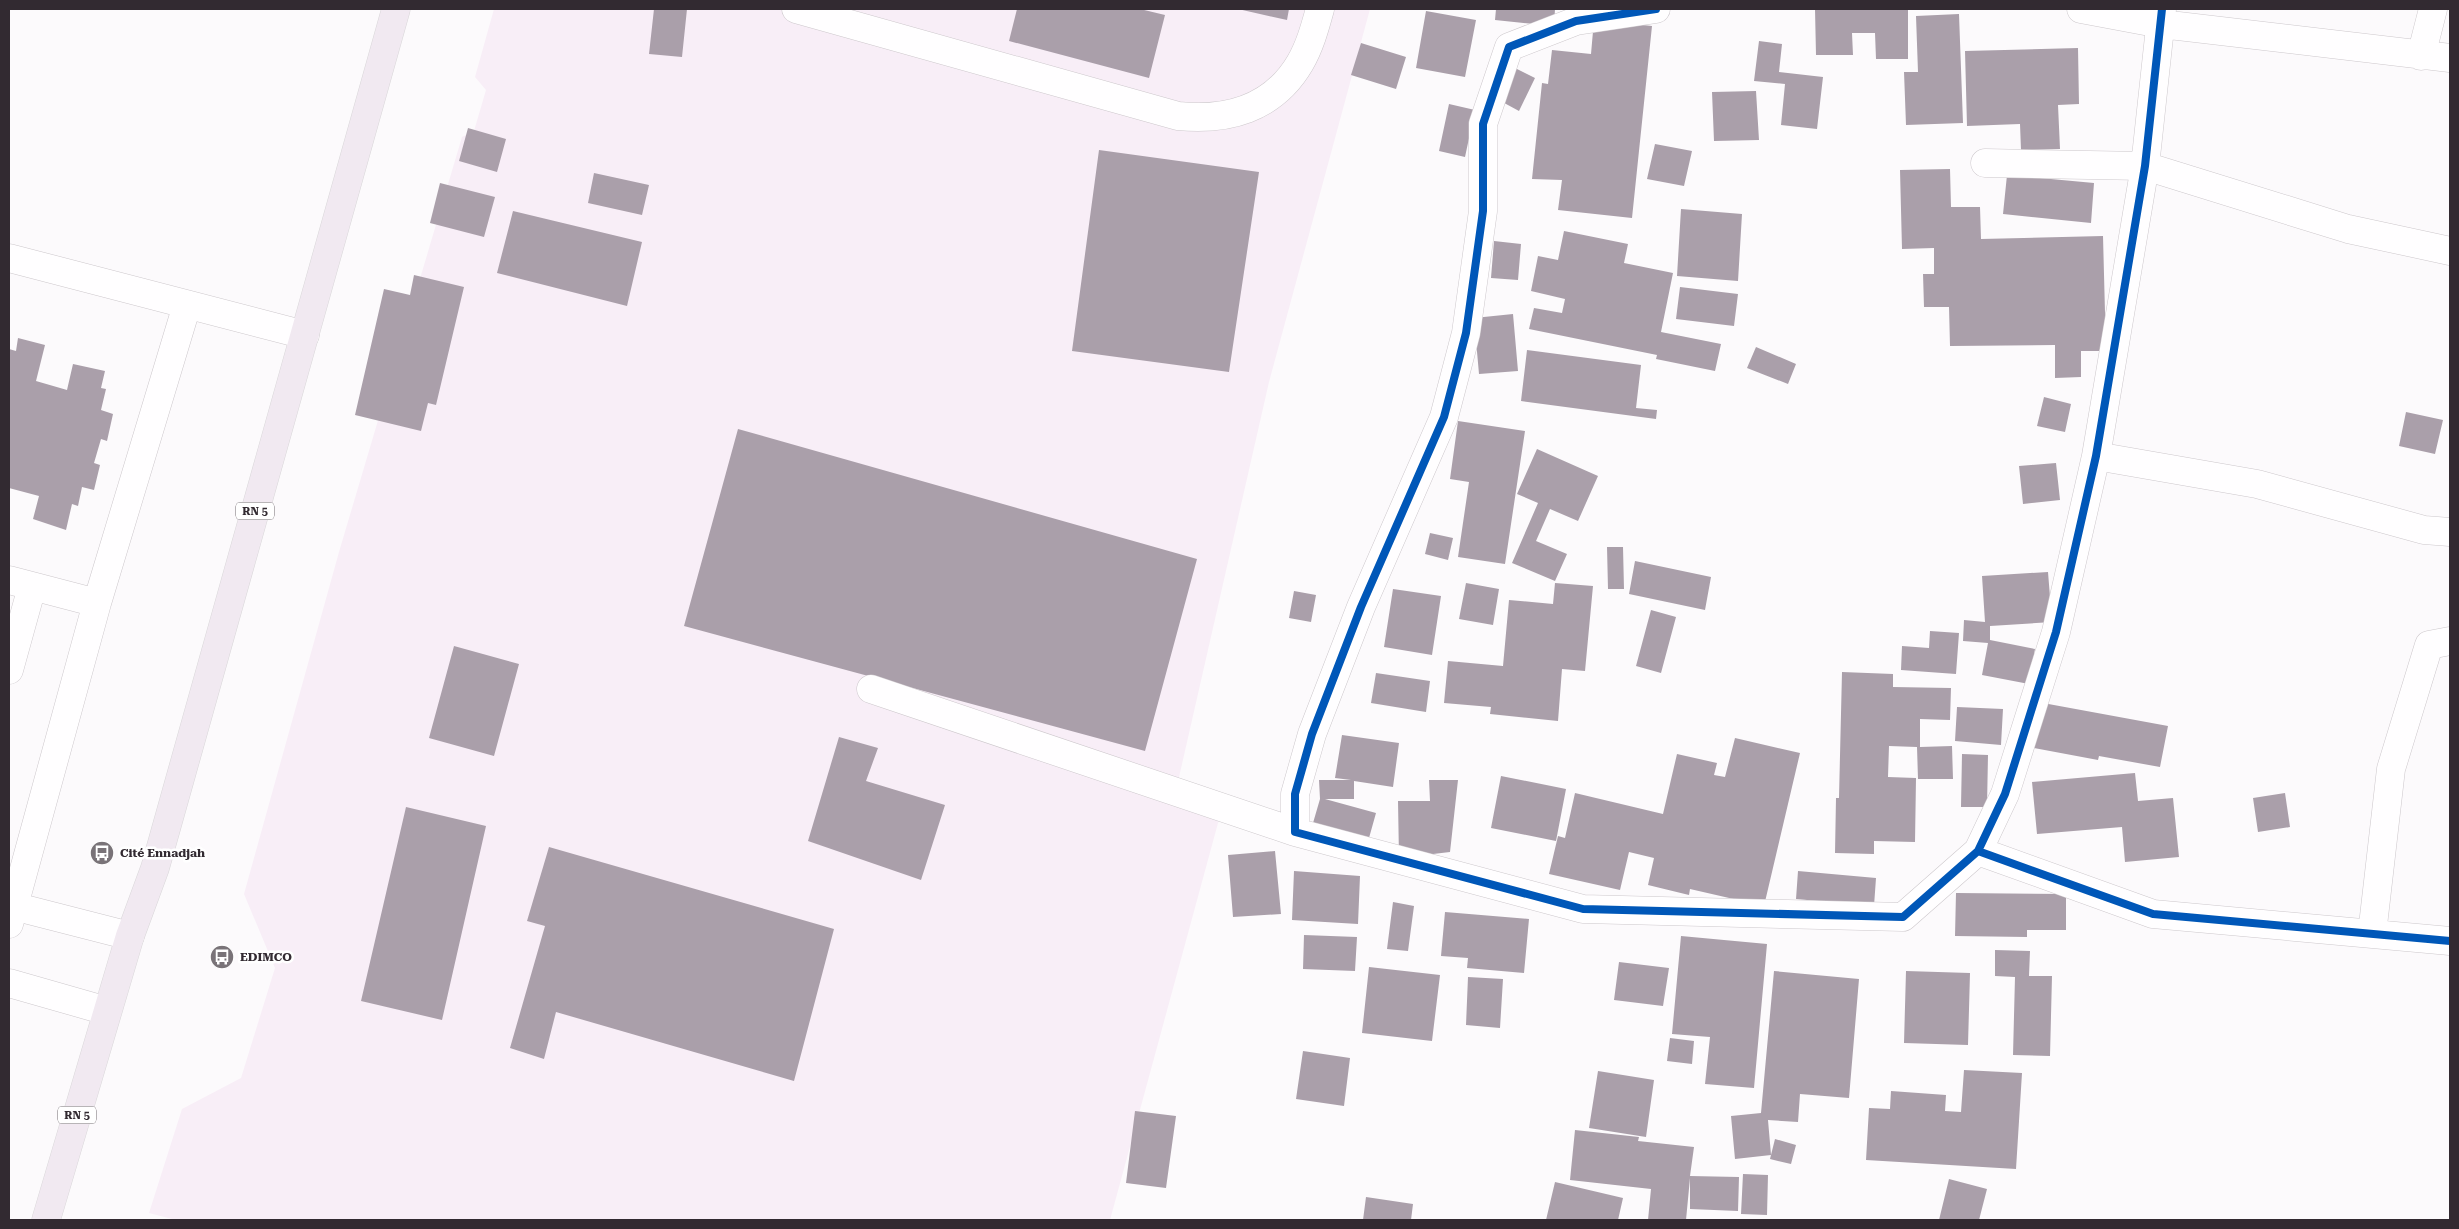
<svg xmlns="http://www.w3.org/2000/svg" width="2459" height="1229" font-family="'Roboto Serif',serif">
<rect width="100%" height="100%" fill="#fcfafc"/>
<path fill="#f8eef7" d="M 494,9 L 1370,9 L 1269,382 L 1177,786 L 1224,801 L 1110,1220 L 176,1220 L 149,1213 L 182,1109 L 241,1078 L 275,968 L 244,894 L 339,552 L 462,137 L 474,131 L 486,90 L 475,77 Z"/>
<path fill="#aa9faa" d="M 654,9 L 687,9 L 682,57 L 649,54 Z
M 1017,9 L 1140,9 L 1165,15 L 1149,78 L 1009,41 Z
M 1238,9 L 1289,9 L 1287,20 Z
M 1496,9 L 1555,9 L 1554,26 L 1495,20 Z
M 1815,9 L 1908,9 L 1908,59 L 1876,59 L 1875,33 L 1852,33 L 1853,55 L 1816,55 Z
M 1426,11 L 1476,20 L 1465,77 L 1416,68 Z
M 1959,14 L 1963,123 L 1906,125 L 1904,72 L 1918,72 L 1916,16 Z
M 1594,20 L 1652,26 L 1632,218 L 1558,210 L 1562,180 L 1532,179 L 1542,83 L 1548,84 L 1552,50 L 1591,54 Z
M 1759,41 L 1782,44 L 1779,72 L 1823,77 L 1817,129 L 1781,125 L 1785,84 L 1754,81 Z
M 1361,43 L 1406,57 L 1396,89 L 1351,75 Z
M 2078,48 L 2079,104 L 2058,105 L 2060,149 L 2021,150 L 2020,124 L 1967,126 L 1965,51 Z
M 1511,66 L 1535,78 L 1519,111 L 1495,98 Z
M 1756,91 L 1759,140 L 1714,141 L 1712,92 Z
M 1449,104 L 1475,110 L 1465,157 L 1439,151 Z
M 468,128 L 506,139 L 497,172 L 459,161 Z
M 1655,144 L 1692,151 L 1684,186 L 1647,179 Z
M 1099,150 L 1259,172 L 1229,372 L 1072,351 Z
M 1950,169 L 1951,207 L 1980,207 L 1981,239 L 2103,236 L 2106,351 L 2081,351 L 2081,377 L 2055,378 L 2055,345 L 1950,346 L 1949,307 L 1924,307 L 1923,274 L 1934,274 L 1934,248 L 1902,249 L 1900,170 Z
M 594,173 L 649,185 L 642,215 L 588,203 Z
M 2007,175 L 2094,183 L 2091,223 L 2003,214 Z
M 440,183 L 495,197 L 484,237 L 430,223 Z
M 1681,209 L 1742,214 L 1738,281 L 1677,276 Z
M 513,211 L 642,242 L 627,306 L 497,273 Z
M 1564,231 L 1628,244 L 1624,263 L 1673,273 L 1661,332 L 1721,344 L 1715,371 L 1656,359 L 1657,355 L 1529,329 L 1534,308 L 1562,313 L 1565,299 L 1531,291 L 1538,256 L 1558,260 Z
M 1494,241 L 1521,244 L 1518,280 L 1491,278 Z
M 414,275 L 464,287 L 436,405 L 428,403 L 421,431 L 355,415 L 384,289 L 410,295 Z
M 1680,287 L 1738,294 L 1734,326 L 1676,319 Z
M 1513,314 L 1518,371 L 1479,374 L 1474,318 Z
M 18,338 L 45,345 L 36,381 L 67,390 L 73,364 L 105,371 L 101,388 L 106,389 L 101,410 L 113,414 L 107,441 L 101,439 L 94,463 L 100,465 L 94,490 L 82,487 L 78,506 L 72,504 L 66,530 L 33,519 L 39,496 L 9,488 L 9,349 L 16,351 Z
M 1756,347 L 1796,364 L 1788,384 L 1747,368 Z
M 1527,350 L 1641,365 L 1636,408 L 1657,410 L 1656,419 L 1521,401 Z
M 2044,397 L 2071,404 L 2065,432 L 2037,426 Z
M 2406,412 L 2443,420 L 2435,454 L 2399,446 Z
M 1458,421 L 1525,431 L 1505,564 L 1458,557 L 1469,482 L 1450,479 Z
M 738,429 L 1197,559 L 1145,751 L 684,626 Z
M 1537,449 L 1598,476 L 1578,521 L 1550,509 L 1536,541 L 1567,554 L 1555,581 L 1512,563 L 1538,503 L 1517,494 Z
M 2056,463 L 2060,500 L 2023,504 L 2019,466 Z
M 1430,533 L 1453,538 L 1448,560 L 1425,554 Z
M 1607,547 L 1623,547 L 1624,589 L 1608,589 Z
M 1635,561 L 1711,577 L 1705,610 L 1629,594 Z
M 2048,572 L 2052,622 L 1990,626 L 1990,640 L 2035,649 L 2029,684 L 1982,675 L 1988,643 L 1963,641 L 1964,620 L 1985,622 L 1982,576 Z
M 1466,583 L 1499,589 L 1493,625 L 1459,619 Z
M 1555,583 L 1593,586 L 1585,671 L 1562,669 L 1558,721 L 1490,714 L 1491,707 L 1444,703 L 1448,661 L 1503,666 L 1509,600 L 1553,604 Z
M 1393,589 L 1441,596 L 1432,655 L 1384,647 Z
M 1294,591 L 1316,595 L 1311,622 L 1289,618 Z
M 1651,610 L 1676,617 L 1661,673 L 1636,666 Z
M 1930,631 L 1959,633 L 1956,674 L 1901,670 L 1902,646 L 1929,648 Z
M 454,646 L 519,664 L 494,756 L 429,738 Z
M 1842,672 L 1893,674 L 1893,687 L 1951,688 L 1950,720 L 1920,719 L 1920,747 L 1952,746 L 1953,779 L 1918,779 L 1917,747 L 1889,746 L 1888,777 L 1916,778 L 1915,842 L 1874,841 L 1874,854 L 1835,853 L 1836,798 L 1839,798 Z
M 1376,673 L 1430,681 L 1426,712 L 1371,703 Z
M 2043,703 L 2168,726 L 2160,767 L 2099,756 L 2098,760 L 2034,748 Z
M 1957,707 L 2003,709 L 2001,745 L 1955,741 Z
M 1342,735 L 1399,743 L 1393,787 L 1354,781 L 1354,799 L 1325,799 L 1376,813 L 1369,838 L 1313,823 L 1320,799 L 1319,780 L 1351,780 L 1335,778 Z
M 839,737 L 878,748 L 866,781 L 945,805 L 921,880 L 808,841 Z
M 1735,738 L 1800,753 L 1764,906 L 1690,889 L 1689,895 L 1648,885 L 1654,858 L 1629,852 L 1620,890 L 1549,874 L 1558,836 L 1565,838 L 1575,793 L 1663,814 L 1677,754 L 1717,763 L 1714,775 L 1725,777 Z
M 1962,754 L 1988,755 L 1987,807 L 1961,807 Z
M 2135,773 L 2138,801 L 2173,798 L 2179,857 L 2125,862 L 2122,827 L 2037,834 L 2032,782 Z
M 1501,776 L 1566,789 L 1556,841 L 1491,828 Z
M 1429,780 L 1458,780 L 1450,852 L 1399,858 L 1398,801 L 1430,801 Z
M 2285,793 L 2290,827 L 2258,832 L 2253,798 Z
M 406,807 L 486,826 L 442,1020 L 361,1001 Z
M 549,847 L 834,929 L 794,1081 L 556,1012 L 544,1059 L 510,1048 L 545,926 L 527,921 Z
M 1275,851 L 1281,914 L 1233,917 L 1228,855 Z
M 1294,871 L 1360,876 L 1358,924 L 1292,920 Z
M 1798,871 L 1876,878 L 1874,906 L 1796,899 Z
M 1956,893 L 2066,894 L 2066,930 L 2027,930 L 2027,937 L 1955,936 Z
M 1393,902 L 1414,906 L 1408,951 L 1387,949 Z
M 1445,912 L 1529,919 L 1524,973 L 1467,968 L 1468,958 L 1441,956 Z
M 1304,935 L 1357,937 L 1355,971 L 1303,969 Z
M 1681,936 L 1767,944 L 1754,1088 L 1705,1084 L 1710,1037 L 1672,1034 Z
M 1995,950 L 2030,951 L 2029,976 L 2052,976 L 2050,1056 L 2013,1055 L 2015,977 L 1995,976 Z
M 1619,962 L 1669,968 L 1663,1006 L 1614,1000 Z
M 1369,967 L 1440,975 L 1432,1041 L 1362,1033 Z
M 1774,971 L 1859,979 L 1849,1098 L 1800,1094 L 1798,1122 L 1768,1120 L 1771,1155 L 1775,1139 L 1796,1145 L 1791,1164 L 1770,1159 L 1771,1155 L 1735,1159 L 1731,1116 L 1761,1113 Z
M 1906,971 L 1970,973 L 1968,1045 L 1904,1043 Z
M 1468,977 L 1503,979 L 1500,1028 L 1466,1025 Z
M 1670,1038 L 1694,1041 L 1692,1064 L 1667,1061 Z
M 1303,1051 L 1350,1058 L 1344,1106 L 1296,1099 Z
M 1964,1070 L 2022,1073 L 2016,1169 L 1866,1160 L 1869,1108 L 1890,1109 L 1891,1091 L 1946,1095 L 1945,1111 L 1961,1112 Z
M 1598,1071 L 1654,1080 L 1646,1137 L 1589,1128 Z
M 1135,1111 L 1176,1116 L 1166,1188 L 1126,1183 Z
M 1575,1130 L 1639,1137 L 1638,1141 L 1694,1147 L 1690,1176 L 1739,1177 L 1738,1211 L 1690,1209 L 1690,1178 L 1686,1220 L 1648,1220 L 1651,1189 L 1570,1180 Z
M 1743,1174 L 1768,1175 L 1767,1215 L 1741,1214 Z
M 1949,1179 L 1987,1189 L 1979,1220 L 1939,1220 Z
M 1555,1182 L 1623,1198 L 1618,1220 L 1546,1220 Z
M 1366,1197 L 1413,1204 L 1411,1220 L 1363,1220 Z"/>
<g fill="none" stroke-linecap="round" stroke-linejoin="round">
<g stroke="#cdc8cc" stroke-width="29">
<path id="minor" d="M 796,9 L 1178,116 C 1227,121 1273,109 1300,63 C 1310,46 1315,27 1320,9
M 1656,9 L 1576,21 L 1509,47 L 1483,124 L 1483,211 L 1466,333 L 1444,417 L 1361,607 L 1312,734 L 1295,794 L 1295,832 L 1583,909 L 1903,917 L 1978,851 L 2005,794 L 2056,632 L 2096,456 L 2145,166 L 2162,9
M 2081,9 L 2161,24 L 2450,58
M 2421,56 L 2433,9
M 1985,163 L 2145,166 L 2348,229 L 2450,251
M 9,258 L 305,335
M 2096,456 L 2257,484 L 2424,530 L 2450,532
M 9,580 L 97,603
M 9,670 L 32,587
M 871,689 L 1295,832
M 1978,851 L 2153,914 L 2450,941
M 9,905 L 130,936
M 9,924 L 97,603 L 187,305
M 2372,934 L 2391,769 L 2429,645 L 2450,641
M 9,983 L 107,1011"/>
</g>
<g stroke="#d9d7d9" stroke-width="29">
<path id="major" d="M 46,1220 L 130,936 L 155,868 L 396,9"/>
</g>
<use href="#minor" stroke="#fffeff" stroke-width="28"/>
<use href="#major" stroke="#f1e9f1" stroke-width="28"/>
<g stroke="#fff" stroke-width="11">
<path id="cycleway" d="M 1656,9 L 1576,21 L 1509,47 L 1483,124 L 1483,211 L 1466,333 L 1444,417 L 1361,607 L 1312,734 L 1295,794 L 1295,832 L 1583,909 L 1903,917 L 1978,851 L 2005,794 L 2056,632 L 2096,456 L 2145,166 L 2162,9
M 1978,851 L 2153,914 L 2450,941"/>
</g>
<use href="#cycleway" stroke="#0057b8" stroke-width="8"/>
</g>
<defs>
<g id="bus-disc" transform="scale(1.25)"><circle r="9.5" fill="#797378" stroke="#fff"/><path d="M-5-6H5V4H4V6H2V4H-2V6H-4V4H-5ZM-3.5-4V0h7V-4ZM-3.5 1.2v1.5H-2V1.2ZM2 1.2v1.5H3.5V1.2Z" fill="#fff"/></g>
</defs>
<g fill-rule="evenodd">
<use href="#bus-disc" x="102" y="853"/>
<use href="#bus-disc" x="222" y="957"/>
</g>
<g text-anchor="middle" stroke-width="5" stroke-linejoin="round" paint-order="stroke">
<g fill="#fff" stroke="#706a6f" stroke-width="1">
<rect x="236" y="502.5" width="38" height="17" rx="4"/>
<rect x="58" y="1106.5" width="38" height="17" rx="4"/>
</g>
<g font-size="11" font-weight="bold" fill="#322a31">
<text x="255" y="515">RN 5</text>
<text x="77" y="1119">RN 5</text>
</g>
<g font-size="12" font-weight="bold" fill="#322a31" stroke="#fff" text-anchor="start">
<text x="120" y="857">Cité Ennadjah</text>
<text x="240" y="961">EDIMCO</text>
</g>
</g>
<rect width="2459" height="1229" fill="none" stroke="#322a31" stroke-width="20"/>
</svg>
